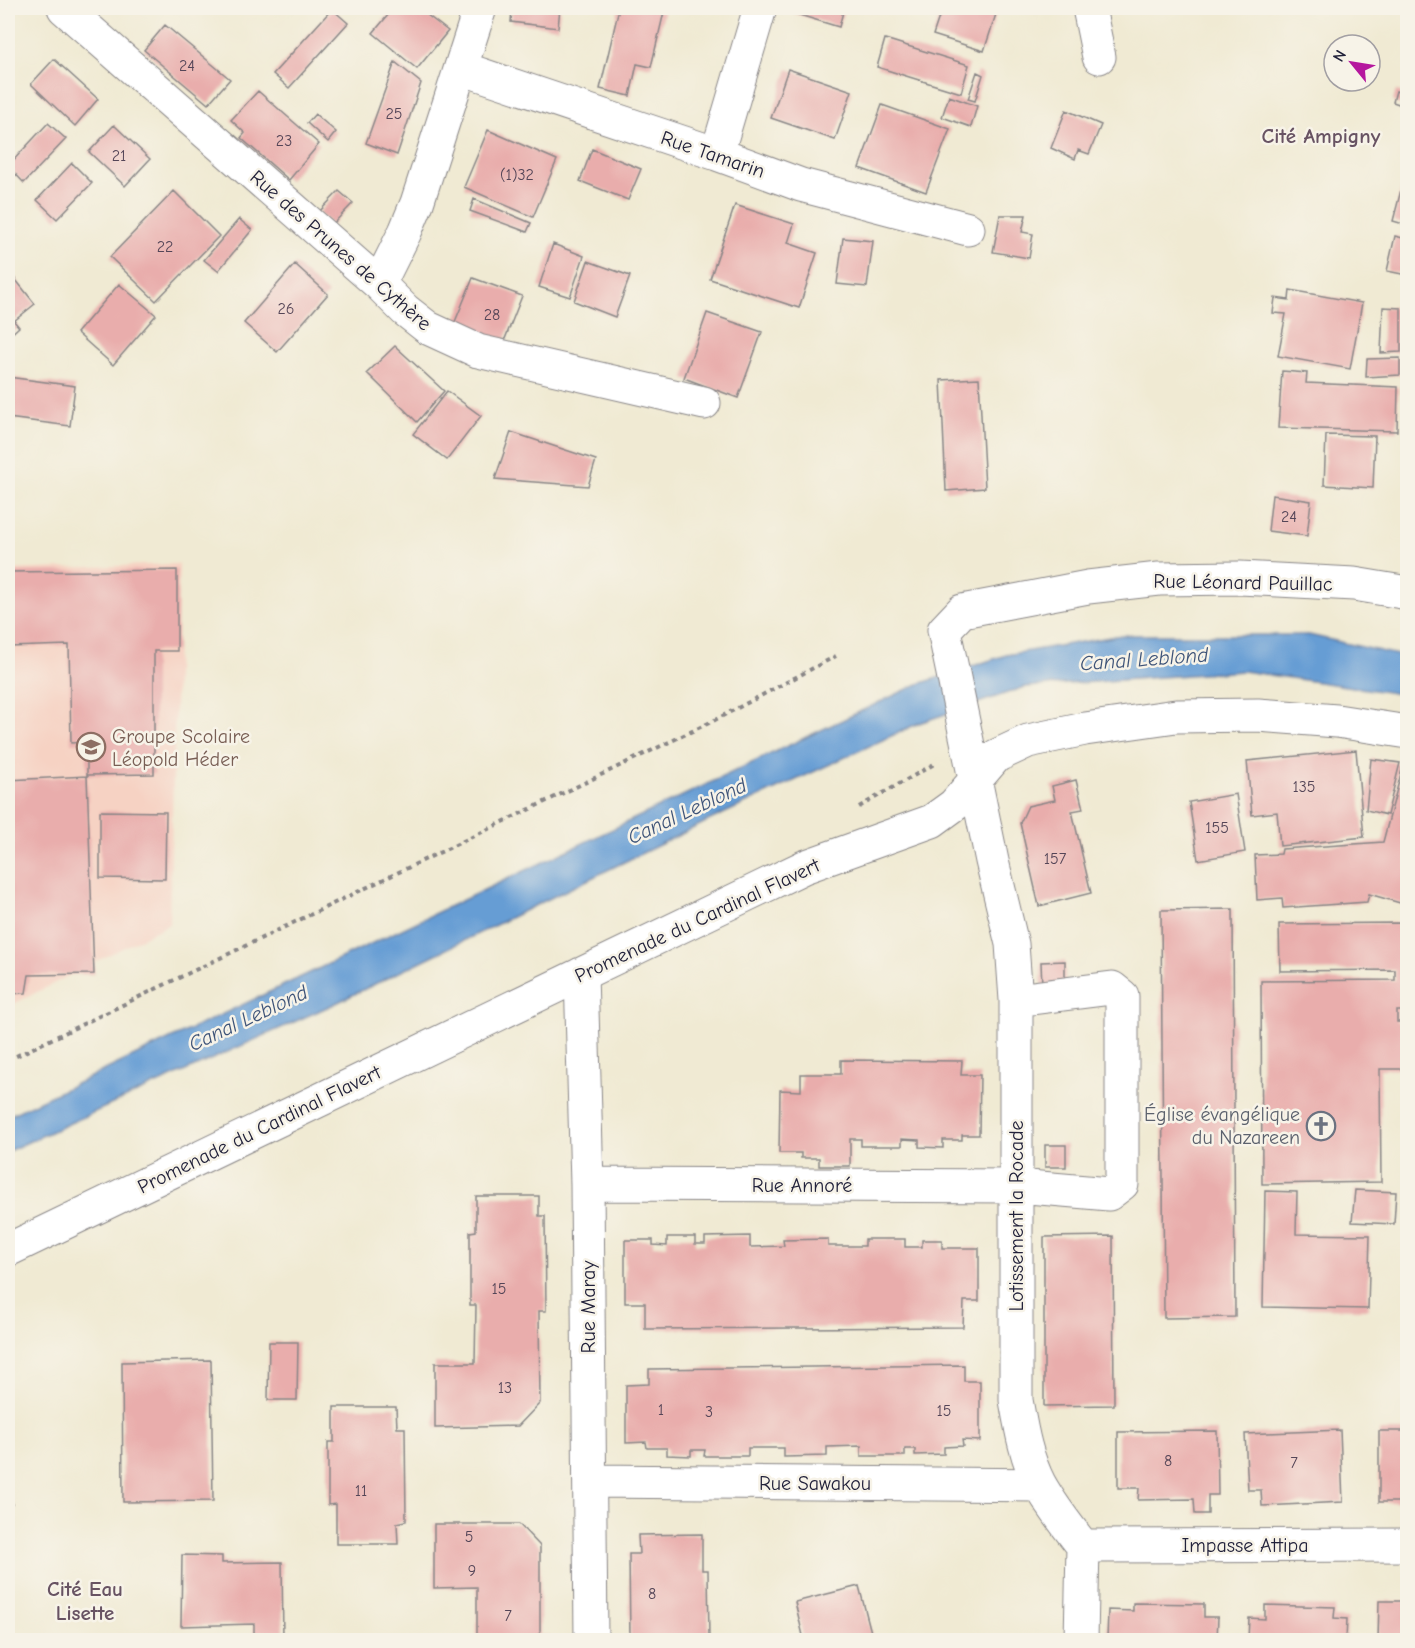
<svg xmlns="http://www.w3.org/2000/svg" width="1415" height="1648" font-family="'Comic Neue',sans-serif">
<rect width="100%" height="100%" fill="#f7f3e8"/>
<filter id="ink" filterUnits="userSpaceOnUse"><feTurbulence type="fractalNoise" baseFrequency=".0167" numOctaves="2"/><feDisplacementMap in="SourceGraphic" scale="12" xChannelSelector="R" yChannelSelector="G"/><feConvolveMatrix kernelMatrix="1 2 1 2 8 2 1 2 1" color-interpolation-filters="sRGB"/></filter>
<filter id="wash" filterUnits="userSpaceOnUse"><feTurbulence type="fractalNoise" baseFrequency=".008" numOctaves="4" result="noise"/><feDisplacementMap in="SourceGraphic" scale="24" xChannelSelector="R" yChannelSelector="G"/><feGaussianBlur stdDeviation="1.35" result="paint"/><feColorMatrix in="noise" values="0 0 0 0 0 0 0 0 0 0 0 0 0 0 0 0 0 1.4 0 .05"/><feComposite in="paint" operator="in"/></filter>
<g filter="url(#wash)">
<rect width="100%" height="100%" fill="#f0ead3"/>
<path fill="#f6d2c3" d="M 179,564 L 169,924 L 8,1007 L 8,570 Z"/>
<path fill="#669dd4" stroke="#446088" stroke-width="1.5" d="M 1122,635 L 1309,635 L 1407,657 L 1407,695 L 1243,671 L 1025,687 L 919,723 L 712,819 L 334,1004 L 8,1151 L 8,1116 L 916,685 L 1006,655 Z"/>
<g id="blocks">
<path fill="#e9adac" d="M 394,8 L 418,8 L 448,31 L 417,69 L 373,33 Z
M 512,8 L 560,8 L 558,28 L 511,22 Z
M 619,8 L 649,8 L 664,12 L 651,67 L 637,64 L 630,96 L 600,89 Z
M 795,8 L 844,8 L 839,27 L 793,13 Z
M 942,8 L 998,8 L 984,51 L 933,35 Z
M 332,9 L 348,23 L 289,88 L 273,74 Z
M 165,25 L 230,79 L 208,104 L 144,50 Z
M 885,39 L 969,65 L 961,93 L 877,67 Z
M 54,59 L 98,99 L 75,126 L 31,84 Z
M 395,62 L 421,83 L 397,155 L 366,143 Z
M 788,69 L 852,91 L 835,140 L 771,118 Z
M 977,72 L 983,75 L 975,101 L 968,99 Z
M 258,91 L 319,144 L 289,180 L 241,138 L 245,133 L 231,120 Z
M 1396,91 L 1407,94 L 1407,107 L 1393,102 Z
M 949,96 L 977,106 L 971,127 L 942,117 Z
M 882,105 L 950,129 L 926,192 L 859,168 Z
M 1066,110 L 1101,125 L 1089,154 L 1078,150 L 1075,159 L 1051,148 Z
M 315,114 L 336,132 L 328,142 L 307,123 Z
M 48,123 L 66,139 L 24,183 L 8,166 Z
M 114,125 L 150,159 L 125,186 L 89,152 Z
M 488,130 L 557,160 L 533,217 L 464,187 Z
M 592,149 L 641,169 L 628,200 L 580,181 Z
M 72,163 L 92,183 L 57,219 L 37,200 Z
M 1402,186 L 1407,187 L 1407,225 L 1393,221 Z
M 174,191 L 219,236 L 156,301 L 110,257 Z
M 339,191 L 353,203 L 332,225 L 318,213 Z
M 474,199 L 531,223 L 527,232 L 470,211 Z
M 735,205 L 794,224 L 788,243 L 817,253 L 799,308 L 710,279 Z
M 1000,215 L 1026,215 L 1022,232 L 1033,234 L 1029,258 L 993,252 Z
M 239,219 L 252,230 L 218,271 L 204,260 Z
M 1395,236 L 1407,239 L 1407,275 L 1387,271 Z
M 843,238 L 873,241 L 867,287 L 837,284 Z
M 553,244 L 584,256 L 570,297 L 539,287 Z
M 588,261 L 630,276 L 615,317 L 574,301 Z
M 295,264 L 328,294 L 277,352 L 244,323 Z
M 8,270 L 35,304 L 14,321 L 19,327 L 8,337 Z
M 473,278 L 522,296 L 501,349 L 452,329 Z
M 119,284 L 156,315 L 113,365 L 77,333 Z
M 1290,290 L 1362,303 L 1350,369 L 1278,356 L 1286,314 L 1273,313 L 1275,298 L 1289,300 Z
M 1383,307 L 1401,308 L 1401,352 L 1381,353 Z
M 707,313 L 762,332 L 738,398 L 684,378 Z
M 395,346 L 444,391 L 417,422 L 367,373 Z
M 1400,358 L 1400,375 L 1366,377 L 1367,359 Z
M 1282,371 L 1307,373 L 1306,383 L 1398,387 L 1397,431 L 1278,428 Z
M 8,377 L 75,386 L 70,426 L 8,418 Z
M 979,378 L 985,488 L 946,491 L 941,380 Z
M 447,391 L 481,416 L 447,460 L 413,434 Z
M 511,432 L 596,460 L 588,486 L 495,479 Z
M 1326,435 L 1375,436 L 1373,488 L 1324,485 Z
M 1272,495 L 1311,501 L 1307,536 L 1268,531 Z
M 177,570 L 177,651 L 154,651 L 154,774 L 87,775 L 87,742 L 71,743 L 69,645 L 8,647 L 8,572 Z
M 1356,750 L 1364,837 L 1280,846 L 1277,812 L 1252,815 L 1247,761 Z
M 1371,759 L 1400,763 L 1387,815 L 1366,810 Z
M 1404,762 L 1407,762 L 1407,905 L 1369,894 L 1367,902 L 1283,908 L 1282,898 L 1257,900 L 1255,855 L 1281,854 L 1282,849 L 1383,842 Z
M 87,776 L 94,974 L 29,975 L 26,993 L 8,994 L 8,780 Z
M 1076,780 L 1083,809 L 1072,811 L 1091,893 L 1039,906 L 1020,823 L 1028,806 L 1055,800 L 1052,786 Z
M 1236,794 L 1245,852 L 1198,860 L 1189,802 Z
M 100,811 L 166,812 L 165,879 L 100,878 Z
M 1233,909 L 1235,1317 L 1164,1318 L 1161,910 Z
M 1401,923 L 1401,962 L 1407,962 L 1407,1011 L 1397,1011 L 1397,1022 L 1407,1022 L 1407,1069 L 1380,1069 L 1381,1182 L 1262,1184 L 1261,981 L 1395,980 L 1395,970 L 1280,971 L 1279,924 Z
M 1065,961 L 1065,984 L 1042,986 L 1041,962 Z
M 841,1060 L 962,1061 L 961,1075 L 980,1075 L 979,1135 L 962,1135 L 962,1140 L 943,1140 L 943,1148 L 919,1147 L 919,1140 L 902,1139 L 902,1146 L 861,1146 L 861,1139 L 850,1139 L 850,1166 L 819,1166 L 819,1158 L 801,1158 L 801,1153 L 779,1153 L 780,1090 L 801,1091 L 801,1074 L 841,1074 Z
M 1045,1145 L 1066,1145 L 1066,1167 L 1045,1167 Z
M 1355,1190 L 1396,1192 L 1394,1224 L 1352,1222 Z
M 1265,1191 L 1297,1192 L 1296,1234 L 1370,1235 L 1368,1309 L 1263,1307 Z
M 476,1196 L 539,1196 L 539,1216 L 545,1216 L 546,1311 L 539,1311 L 540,1403 L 518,1426 L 435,1428 L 435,1363 L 475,1363 L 476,1305 L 470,1305 L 470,1232 L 476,1231 Z
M 750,1236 L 750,1247 L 784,1246 L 783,1240 L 828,1239 L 828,1246 L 865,1246 L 865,1239 L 905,1239 L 905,1247 L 922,1247 L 922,1240 L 942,1240 L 942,1248 L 979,1248 L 979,1301 L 964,1301 L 963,1327 L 645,1329 L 645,1303 L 625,1303 L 625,1240 L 653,1240 L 653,1245 L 667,1246 L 667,1237 L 695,1237 L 695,1244 L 705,1244 L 705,1237 Z
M 1113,1236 L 1114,1405 L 1044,1406 L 1044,1237 Z
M 269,1342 L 298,1342 L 297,1400 L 268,1400 Z
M 211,1360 L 213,1501 L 123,1502 L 122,1362 Z
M 964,1365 L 964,1381 L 980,1381 L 980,1441 L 962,1440 L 963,1446 L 944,1447 L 944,1454 L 915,1455 L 915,1449 L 905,1449 L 905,1456 L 861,1456 L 861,1446 L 827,1447 L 827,1456 L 784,1457 L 784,1448 L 748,1448 L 748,1456 L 704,1456 L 705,1450 L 691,1450 L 691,1456 L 667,1455 L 667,1448 L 647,1448 L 646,1442 L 626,1443 L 626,1385 L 649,1384 L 649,1369 Z
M 334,1407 L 396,1407 L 397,1428 L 405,1428 L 406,1521 L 397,1523 L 398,1544 L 336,1544 L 336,1504 L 328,1505 L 328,1442 L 334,1442 Z
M 1340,1430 L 1343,1502 L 1262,1506 L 1261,1490 L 1248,1490 L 1245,1434 Z
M 1217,1431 L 1218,1495 L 1208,1495 L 1208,1514 L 1195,1514 L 1194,1499 L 1138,1500 L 1139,1488 L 1118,1488 L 1118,1432 Z
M 1379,1431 L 1407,1431 L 1407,1502 L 1379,1502 Z
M 8,1493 L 13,1504 L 8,1507 Z
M 434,1524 L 519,1524 L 540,1546 L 540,1636 L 549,1635 L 549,1640 L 477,1640 L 477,1587 L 434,1588 Z
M 702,1534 L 702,1570 L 708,1570 L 709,1638 L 701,1638 L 701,1640 L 630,1640 L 629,1554 L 639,1554 L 638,1535 Z
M 182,1555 L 222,1556 L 222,1563 L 282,1562 L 283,1640 L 254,1640 L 254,1624 L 181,1626 Z
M 859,1586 L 873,1640 L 804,1640 L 795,1602 Z
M 1379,1601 L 1407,1601 L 1407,1640 L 1378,1640 Z
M 1133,1603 L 1204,1604 L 1204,1617 L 1218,1617 L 1217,1640 L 1107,1640 L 1108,1610 L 1133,1611 Z
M 1265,1605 L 1335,1607 L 1334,1618 L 1347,1619 L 1346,1640 L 1248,1640 L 1249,1618 L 1265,1619 Z"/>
</g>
</g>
<g filter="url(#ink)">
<use href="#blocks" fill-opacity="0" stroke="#898687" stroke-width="1.5"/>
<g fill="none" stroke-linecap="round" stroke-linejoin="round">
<g stroke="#898687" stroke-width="35">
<path id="minor" d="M 64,8 L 379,284 L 405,310 L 428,328 L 478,351 L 704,403
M 1089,8 L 1099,57
M 461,68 L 717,154 L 801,185 L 968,229
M 717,154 L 760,8
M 379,284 L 405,232 L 417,203 L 480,8
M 581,974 L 587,1184 L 591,1640
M 587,1184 L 1017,1186 L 1109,1194 L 1122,1184 L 1122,996 L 1112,988 L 1016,1000
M 8,1250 L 804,867 L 932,821 L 954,805 L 996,756 L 1028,741 L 1085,729 L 1176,716 L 1258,715 L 1337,721 L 1408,732
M 590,1481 L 1040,1485
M 1083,1546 L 1408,1545
M 1081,1640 L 1083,1546 C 1068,1527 1052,1506 1040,1485 C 1026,1459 1021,1428 1016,1400 L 1016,1000 L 1012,944 L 992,861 L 944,630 L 962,611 L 1088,587 L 1159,579 L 1240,578 L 1354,584 L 1408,593"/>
</g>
<path stroke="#898687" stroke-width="4" stroke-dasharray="4.5 4.5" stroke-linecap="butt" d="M 859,807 L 936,763
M 8,1060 L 713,721 L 836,656"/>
<use href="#minor" stroke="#fff" stroke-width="33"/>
</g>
</g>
<defs>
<g id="school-ring" transform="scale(1.5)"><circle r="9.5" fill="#f7f3e8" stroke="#8d6e63" stroke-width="1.5"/><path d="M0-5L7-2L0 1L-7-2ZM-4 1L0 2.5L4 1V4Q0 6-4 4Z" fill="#8d6e63"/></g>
<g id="church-ring" transform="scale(1.5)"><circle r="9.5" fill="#f7f3e8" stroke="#6b7280" stroke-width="1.5"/><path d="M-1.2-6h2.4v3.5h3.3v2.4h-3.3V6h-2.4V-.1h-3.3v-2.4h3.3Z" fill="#6b7280"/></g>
</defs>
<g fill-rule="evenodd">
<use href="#school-ring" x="91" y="747"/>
<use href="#church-ring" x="1321" y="1126"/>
</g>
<g text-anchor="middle" stroke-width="5" stroke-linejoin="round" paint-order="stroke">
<g font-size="16" fill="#544557">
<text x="187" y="71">24</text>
<text x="394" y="119">25</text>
<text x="284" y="146">23</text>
<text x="119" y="161">21</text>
<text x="517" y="180">(1)32</text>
<text x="165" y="252">22</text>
<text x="286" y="314">26</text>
<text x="492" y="320">28</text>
<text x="1289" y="522">24</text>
<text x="1304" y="792">135</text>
<text x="1217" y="833">155</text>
<text x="1055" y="864">157</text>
<text x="499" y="1294">15</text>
<text x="505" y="1393">13</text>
<text x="661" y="1415">1</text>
<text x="944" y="1416">15</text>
<text x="709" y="1417">3</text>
<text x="1168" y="1466">8</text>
<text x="1294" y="1468">7</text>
<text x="361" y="1496">11</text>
<text x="469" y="1542">5</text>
<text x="472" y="1576">9</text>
<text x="652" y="1599">8</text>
<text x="508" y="1621">7</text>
</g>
<g font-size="20" fill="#22223b" stroke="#f7f3e8">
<text transform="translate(713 154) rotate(19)" y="7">Rue Tamarin</text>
<text transform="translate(341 250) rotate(41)" y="7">Rue des Prunes de Cythère</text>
<text transform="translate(1243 582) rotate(1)" y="7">Rue Léonard Pauillac</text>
<text transform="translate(697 920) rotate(-25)" y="7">Promenade du Cardinal Flavert</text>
<text transform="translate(259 1129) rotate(-26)" y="7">Promenade du Cardinal Flavert</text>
<text x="802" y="1192">Rue Annoré</text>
<text transform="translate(1016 1216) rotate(-90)" y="7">Lotissement la Rocade</text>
<text transform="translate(588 1307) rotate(-90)" y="7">Rue Maray</text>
<text x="815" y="1490">Rue Sawakou</text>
<text x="1245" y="1552">Impasse Attipa</text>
</g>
<g font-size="20" fill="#785e54" stroke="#f7f3e8" text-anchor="start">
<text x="112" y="743">Groupe Scolaire<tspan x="112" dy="23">Léopold Héder</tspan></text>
</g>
<g font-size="20" fill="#5b616d" stroke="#f7f3e8" text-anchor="end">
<text x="1300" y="1121">Église évangélique<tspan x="1300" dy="23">du Nazareen</tspan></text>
</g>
<g font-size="21" font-weight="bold" fill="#685363" stroke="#f7f3e8">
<text x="1321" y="143">Cité Ampigny</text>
<text x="85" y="1596">Cité Eau<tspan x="85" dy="24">Lisette</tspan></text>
</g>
<g font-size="21" font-style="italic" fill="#3d5378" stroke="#f7f3e8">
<text transform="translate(1144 659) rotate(-4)" y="7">Canal Leblond</text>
<text transform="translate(687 811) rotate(-25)" y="7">Canal Leblond</text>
<text transform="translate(248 1018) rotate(-25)" y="7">Canal Leblond</text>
</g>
</g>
<rect width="1415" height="1648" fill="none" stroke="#f7f3e8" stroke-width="30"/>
<g transform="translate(1352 63) rotate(300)"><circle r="28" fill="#f7f3e8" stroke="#a29fa3" stroke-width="1.5"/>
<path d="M0-4.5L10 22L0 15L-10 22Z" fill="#b5179e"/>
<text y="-9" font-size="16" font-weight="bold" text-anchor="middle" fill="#22223b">N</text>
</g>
</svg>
